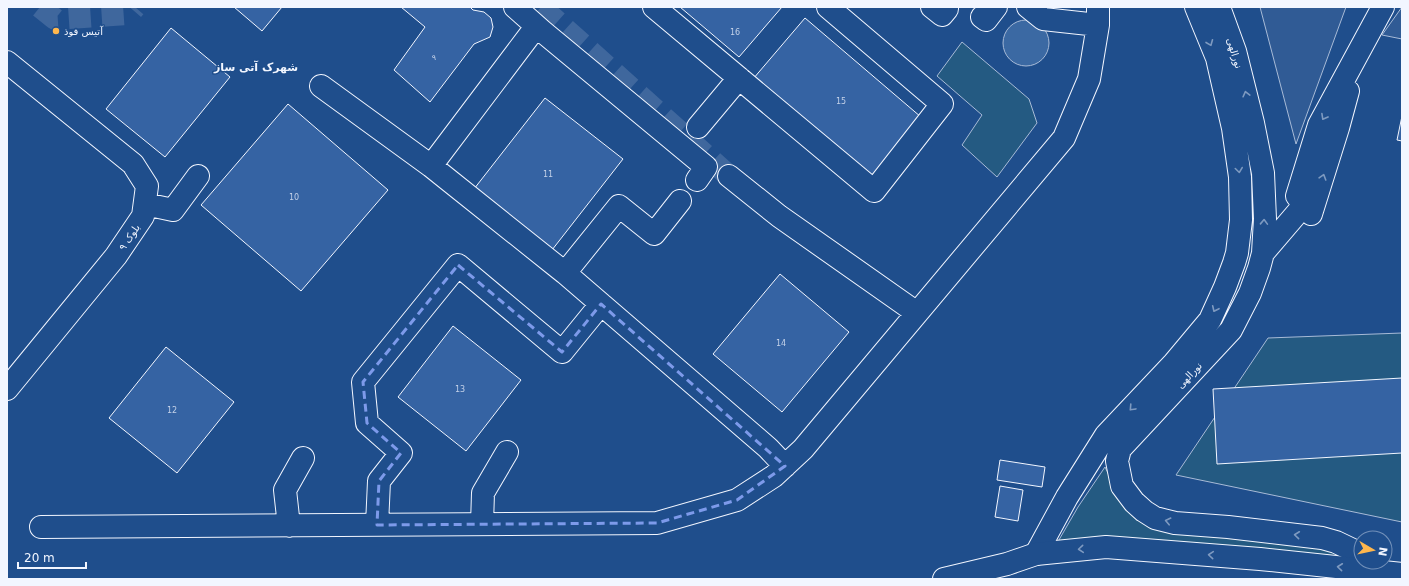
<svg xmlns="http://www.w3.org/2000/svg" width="1409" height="586" font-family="'DejaVu Sans',Vazirmatn,sans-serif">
<rect width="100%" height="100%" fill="#1f4e8c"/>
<path fill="#245a82" stroke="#a8bbd7" d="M 962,42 L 1029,99 L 1037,123 L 997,177 L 962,145 L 982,115 L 937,76 Z
M 1402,333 L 1402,522 L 1176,475 L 1268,338 Z
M 1105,467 L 1119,496 L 1127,507 L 1310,543 L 1361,560 L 1056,545 L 1078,507 Z"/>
<path fill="#305b95" stroke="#a8bbd7" d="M 1260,7 L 1346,7 L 1296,144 Z
M 1402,7 L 1402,39 L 1382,35 Z"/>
<path fill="#3b69a3" stroke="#a8bbd7" d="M1003 43a23 23 0 1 1 46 0a23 23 0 1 1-46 0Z"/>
<path fill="#3563a3" stroke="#f2f6ff" d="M 234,7 L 282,7 L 262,31 Z
M 401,7 L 470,7 L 473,10 L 484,12 L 491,18 L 493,27 L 490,37 L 474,44 L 430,102 L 394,70 L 425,27 Z
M 680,7 L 782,7 L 739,57 Z
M 805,18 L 928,123 L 876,184 L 753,79 Z
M 171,28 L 230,77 L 165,157 L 106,109 Z
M 545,98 L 623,159 L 552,250 L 474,189 Z
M 288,104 L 388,190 L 301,291 L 201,205 Z
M 1402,116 L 1402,141 L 1397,140 Z
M 780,274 L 849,332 L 782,412 L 713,354 Z
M 453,326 L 521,380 L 466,451 L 398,397 Z
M 166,347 L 234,402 L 177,473 L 109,418 Z
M 1402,378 L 1402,453 L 1217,464 L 1213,389 Z
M 1000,460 L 1045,467 L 1042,487 L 997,480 Z
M 1000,486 L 1023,490 L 1018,521 L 995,517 Z"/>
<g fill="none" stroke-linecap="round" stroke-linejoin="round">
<path stroke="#3f679d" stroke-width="22" stroke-dasharray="22 11" stroke-linecap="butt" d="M 40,7 L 55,19 L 129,14 L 135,7
M 541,7 L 729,176"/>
<g stroke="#f2f6ff" stroke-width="24">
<path id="minor" d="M 515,7 L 542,31 L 706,167 L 697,180
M 654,7 L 874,191 L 942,104 L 828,7
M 932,7 L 942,15 L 947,9
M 1028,7 L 1043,19 L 1098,25
M 1219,7 L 1235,51 L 1253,123 L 1263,173 L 1265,219 L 1263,253 L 1259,268 L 1250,293 L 1231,330 L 1120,449 L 1117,461 L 1122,486 L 1134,502 L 1144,511 L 1155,518 L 1175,523 L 1228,527 L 1322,538 L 1336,542 L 1361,554
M 982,17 L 986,20 L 996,7
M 7,62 L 133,164 L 147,186 L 143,216 L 116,256 L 7,389
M 321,86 L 431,166 L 565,273 L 768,448 L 785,466
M 698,127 L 739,78
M 431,166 L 532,32
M 729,176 L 779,216 L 917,313
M 145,204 L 173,210 L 198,176
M 1311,214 L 1297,196 L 1319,125 L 1383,7
M 1311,214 L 1338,128 L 1348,91
M 1263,253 L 1304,205
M 565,273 L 619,206 L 654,234 L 680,201
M 482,524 L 483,493 L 507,452
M 377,525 L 379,481 L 401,453 L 367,423 L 363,382 L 458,265 L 562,352 L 601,304
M 289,526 L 285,490 L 303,458
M 41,527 L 657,523 L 737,500 L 774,476 L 803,449 L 1064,138 L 1089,79 L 1098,25 L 1098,7
M 1036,554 L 1067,497 L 1106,435 L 1174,363 L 1210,320 L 1225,287 L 1234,263 L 1237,253 L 1241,220 L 1240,177 L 1233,128 L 1217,58 L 1196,7"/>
</g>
<g stroke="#f2f6ff" stroke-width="24">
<path id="highway" d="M 944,579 L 1007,564 L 1036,554 L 1106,547 L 1260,559 L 1402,574"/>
</g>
<use href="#minor" stroke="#1f4e8c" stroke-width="22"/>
<use href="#highway" stroke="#1f4e8c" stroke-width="22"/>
</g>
<defs><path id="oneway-chevron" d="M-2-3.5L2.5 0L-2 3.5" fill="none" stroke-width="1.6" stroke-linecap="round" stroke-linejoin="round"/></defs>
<g stroke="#7e9ac0">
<use href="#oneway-chevron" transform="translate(1210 43) rotate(68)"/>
<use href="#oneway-chevron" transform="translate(1246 94) rotate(-104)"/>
<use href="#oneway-chevron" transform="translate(1324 117) rotate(119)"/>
<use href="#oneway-chevron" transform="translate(1239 170) rotate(82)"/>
<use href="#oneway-chevron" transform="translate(1323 177) rotate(-73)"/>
<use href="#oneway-chevron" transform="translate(1264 222) rotate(-88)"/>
<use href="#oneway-chevron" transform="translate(1215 309) rotate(115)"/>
<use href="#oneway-chevron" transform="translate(1132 408) rotate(133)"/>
<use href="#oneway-chevron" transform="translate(1168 521) rotate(-167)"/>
<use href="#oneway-chevron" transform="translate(1297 535) rotate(-174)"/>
<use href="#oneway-chevron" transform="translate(1081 549) rotate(175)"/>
<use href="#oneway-chevron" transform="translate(1211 555) rotate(-175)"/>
<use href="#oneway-chevron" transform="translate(1340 567) rotate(-174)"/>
</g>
<path fill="none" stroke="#7d9aea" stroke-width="3" stroke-dasharray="8 5" stroke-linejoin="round" d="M 458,265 L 562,352 L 601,304 L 785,466 L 737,500 L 657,523 L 377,525 L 379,481 L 401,453 L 367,423 L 363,382 Z"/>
<circle fill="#ffb74d" stroke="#1f4e8c" stroke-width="1.5" cx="56" cy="31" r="4"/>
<g text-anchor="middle" stroke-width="3" stroke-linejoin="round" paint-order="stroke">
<g font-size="8" fill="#c3d1e8">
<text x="735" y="35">16</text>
<text x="434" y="60">۹</text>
<text x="841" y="104">15</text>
<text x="548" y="177">11</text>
<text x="294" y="200">10</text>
<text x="781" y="346">14</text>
<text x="460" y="392">13</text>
<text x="172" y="413">12</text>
</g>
<g font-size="10" fill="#f2f6ff" stroke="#1f4e8c" text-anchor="start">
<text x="64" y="35">آتیس فوذ</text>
</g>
<g font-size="10" fill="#f2f6ff" stroke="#1f4e8c">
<text transform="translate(1235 53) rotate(73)" y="4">نورالهی</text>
<text transform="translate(129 237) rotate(-56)" y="4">بلوک ۹</text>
<text transform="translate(1189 375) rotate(-47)" y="4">نورالهی</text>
</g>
<g font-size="11" font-weight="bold" fill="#f2f6ff" stroke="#1f4e8c">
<text x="256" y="71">شهرک آتی ساز</text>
</g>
</g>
<rect width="1409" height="586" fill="none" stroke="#f2f6ff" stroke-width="16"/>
<g transform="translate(1373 550) rotate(99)"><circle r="19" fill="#1f4e8c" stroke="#7391ba"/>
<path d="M0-3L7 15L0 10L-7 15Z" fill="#ffb74d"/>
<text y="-6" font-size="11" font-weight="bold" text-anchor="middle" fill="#f2f6ff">N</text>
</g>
<path d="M18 562v6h68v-6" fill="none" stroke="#f2f6ff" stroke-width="2"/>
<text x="24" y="562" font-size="12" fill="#f2f6ff" stroke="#1f4e8c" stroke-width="3" paint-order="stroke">20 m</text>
</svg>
